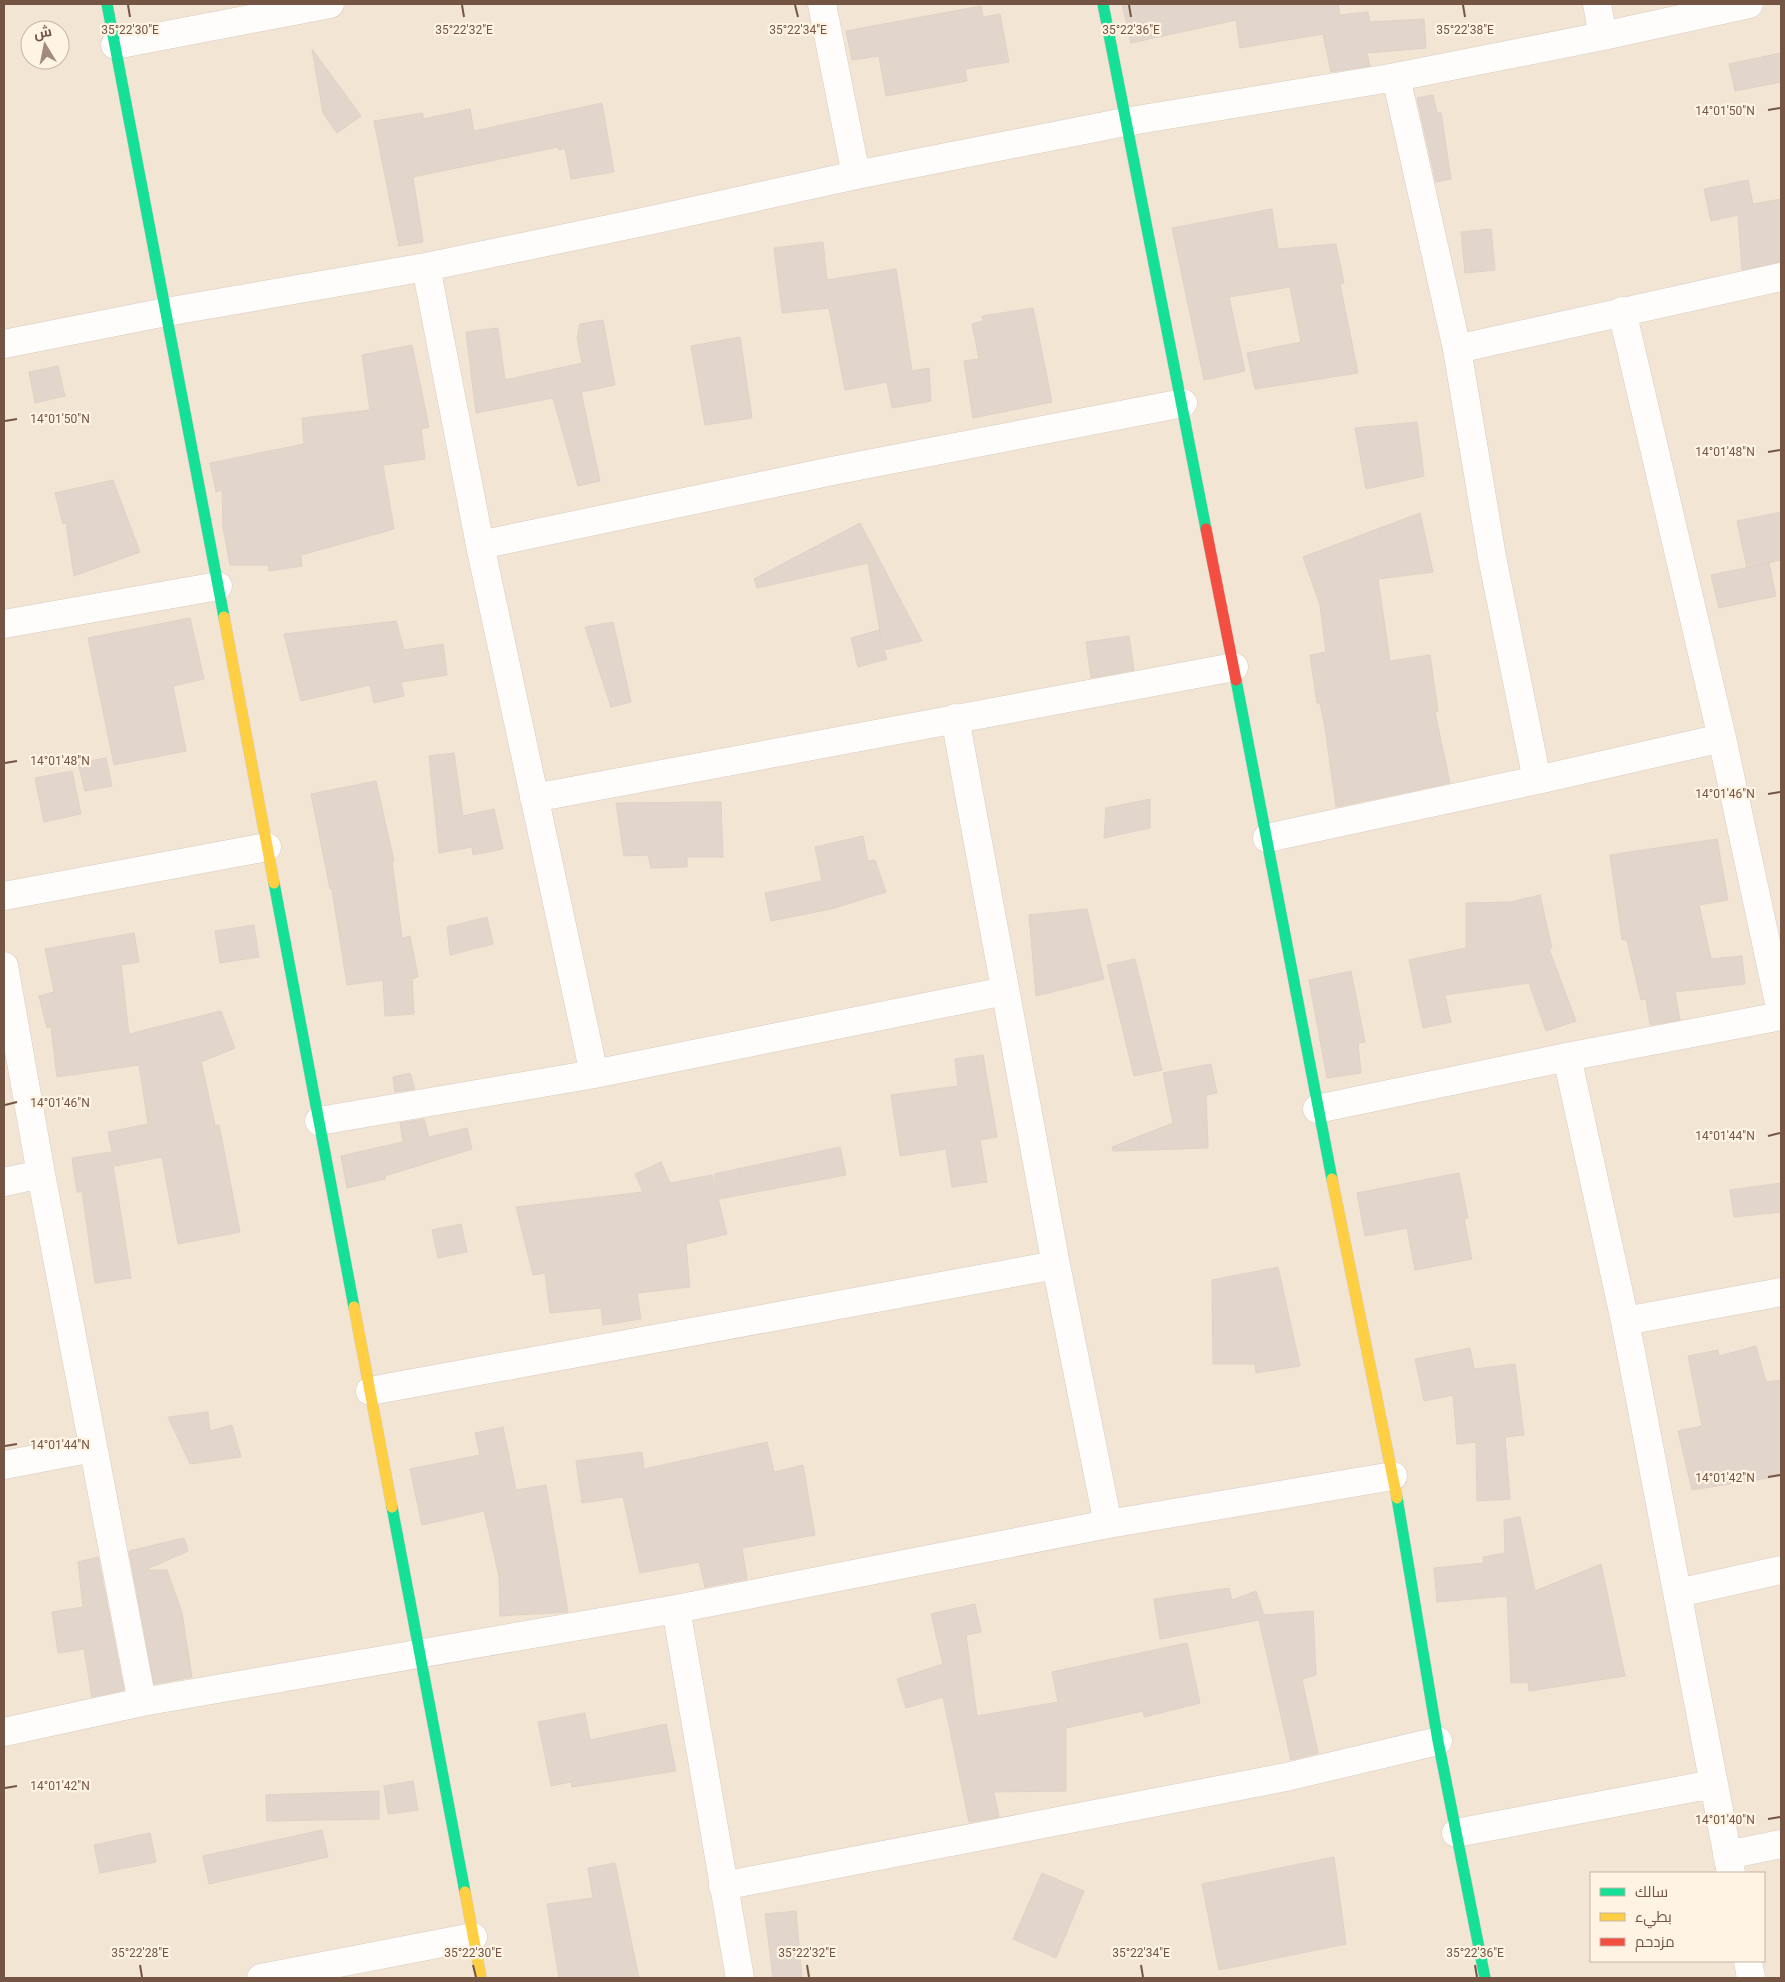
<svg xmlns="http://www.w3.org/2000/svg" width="1785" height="1982" font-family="Roboto,Cairo,sans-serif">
<rect width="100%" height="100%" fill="#f6efe4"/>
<path fill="#f3e5d3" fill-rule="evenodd" d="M 4,4 L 1781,4 L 1781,1978 L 4,1978 ZM 30,30 L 60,30 L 60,60 L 30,60 ZM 1591,1873 L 1764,1873 L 1764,1961 L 1591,1961 Z"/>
<path fill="#e2d6cc" stroke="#dfd1c6" d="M 1122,4 L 1338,4 L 1340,15 L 1368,12 L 1370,22 L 1424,19 L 1426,48 L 1367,53 L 1370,66 L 1331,72 L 1323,34 L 1240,48 L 1236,20 L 1131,43 Z
M 981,6 L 983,17 L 1000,14 L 1009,62 L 965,69 L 967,81 L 886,96 L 879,56 L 852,60 L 846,31 Z
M 312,49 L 361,116 L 337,133 L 323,113 Z
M 1781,53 L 1781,82 L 1735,91 L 1729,64 Z
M 1433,95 L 1437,113 L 1441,113 L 1451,179 L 1436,182 L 1417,98 Z
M 602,103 L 614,172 L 571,179 L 565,148 L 559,150 L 558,147 L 413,177 L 423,242 L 399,246 L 374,121 L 423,113 L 423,119 L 470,109 L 474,131 Z
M 1748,180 L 1753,204 L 1781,199 L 1781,262 L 1742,270 L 1738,215 L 1711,221 L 1704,189 Z
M 1272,209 L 1278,249 L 1336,244 L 1344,283 L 1340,284 L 1358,373 L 1255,389 L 1247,353 L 1301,342 L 1290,287 L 1229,297 L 1245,371 L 1204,380 L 1172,228 Z
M 1491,229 L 1495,270 L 1465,273 L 1461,232 Z
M 823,242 L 827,280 L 896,269 L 912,371 L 929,368 L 931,401 L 892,408 L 887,382 L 845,390 L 829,308 L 782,313 L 774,248 Z
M 1033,308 L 1052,402 L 973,418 L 964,361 L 979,359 L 972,324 L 983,321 L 982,316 Z
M 603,320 L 615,385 L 581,392 L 600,481 L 578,486 L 553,398 L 476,413 L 466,332 L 498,328 L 505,380 L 582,363 L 577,338 L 580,324 Z
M 740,337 L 752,418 L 705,425 L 691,346 Z
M 412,345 L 429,427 L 421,429 L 425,459 L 383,465 L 394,529 L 301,555 L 302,566 L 269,571 L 268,565 L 230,565 L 223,527 L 222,490 L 216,492 L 210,463 L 304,444 L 302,418 L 370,410 L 362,355 Z
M 58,366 L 65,396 L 35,403 L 29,372 Z
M 1417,422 L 1424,476 L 1366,489 L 1355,428 Z
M 113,480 L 140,552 L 74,576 L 66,523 L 63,524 L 55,493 Z
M 1781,512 L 1781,560 L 1747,568 L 1737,521 Z
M 1420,513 L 1433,572 L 1378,579 L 1390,661 L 1430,655 L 1438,711 L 1435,712 L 1450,783 L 1336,807 L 1325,727 L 1320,703 L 1317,703 L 1310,655 L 1326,652 L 1320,605 L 1303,557 Z
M 860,523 L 922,641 L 884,650 L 887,659 L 858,667 L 851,638 L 879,630 L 881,637 L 868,563 L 757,588 L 754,579 Z
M 1769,563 L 1776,596 L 1719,608 L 1711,575 Z
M 190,618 L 204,679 L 173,686 L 186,751 L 114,765 L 88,638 Z
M 396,621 L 404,650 L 443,644 L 447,675 L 401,682 L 404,696 L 374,703 L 370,685 L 301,701 L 284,634 Z
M 613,622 L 631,702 L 611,707 L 585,627 Z
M 1129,636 L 1134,670 L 1091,678 L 1086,642 Z
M 454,753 L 463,816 L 494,809 L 503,849 L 473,855 L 472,847 L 439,853 L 429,756 Z
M 106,758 L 112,786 L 85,791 L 78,763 Z
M 72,771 L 81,814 L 44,822 L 35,778 Z
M 376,781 L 394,861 L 392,861 L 402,938 L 410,936 L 418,977 L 412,979 L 414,1014 L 385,1016 L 383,980 L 347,985 L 332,889 L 330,889 L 311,794 Z
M 1150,799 L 1150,828 L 1104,838 L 1106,808 Z
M 721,802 L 723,857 L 687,857 L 687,867 L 651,868 L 648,855 L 624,856 L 616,803 Z
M 863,836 L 868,861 L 875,860 L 886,892 L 831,909 L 771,921 L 765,893 L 822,881 L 815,847 Z
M 1717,839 L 1728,900 L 1699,905 L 1711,959 L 1742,956 L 1745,984 L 1675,992 L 1680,1020 L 1650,1025 L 1646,999 L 1641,1000 L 1627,940 L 1622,940 L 1610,855 Z
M 1540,895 L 1552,948 L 1549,949 L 1576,1021 L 1546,1031 L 1529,983 L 1445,995 L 1451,1022 L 1423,1028 L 1409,960 L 1466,948 L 1466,903 L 1510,902 Z
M 1087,909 L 1104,979 L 1036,996 L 1029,915 Z
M 487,917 L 493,944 L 450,955 L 447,927 Z
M 254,925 L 259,957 L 220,963 L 215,931 Z
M 134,933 L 139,962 L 121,965 L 129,1034 L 221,1011 L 235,1048 L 201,1062 L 215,1125 L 219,1125 L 240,1232 L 178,1244 L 162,1157 L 115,1166 L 108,1132 L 148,1124 L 139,1065 L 57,1077 L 51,1027 L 47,1028 L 39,996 L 54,992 L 45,949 Z
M 1135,959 L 1162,1070 L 1134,1076 L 1107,965 Z
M 1351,971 L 1365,1042 L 1358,1043 L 1361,1073 L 1327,1078 L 1309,980 Z
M 983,1055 L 997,1137 L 980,1140 L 987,1182 L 952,1187 L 946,1149 L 900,1156 L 891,1095 L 958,1086 L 955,1059 Z
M 1211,1064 L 1217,1093 L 1206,1095 L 1208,1148 L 1113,1151 L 1112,1147 L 1173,1123 L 1163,1073 Z
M 410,1073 L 415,1089 L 395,1092 L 393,1077 Z
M 424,1119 L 429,1137 L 467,1128 L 472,1149 L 385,1176 L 385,1179 L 347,1188 L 341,1156 L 403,1142 L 400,1123 Z
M 840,1147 L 846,1175 L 719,1199 L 714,1174 Z
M 111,1152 L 131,1278 L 95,1283 L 82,1192 L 77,1192 L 72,1158 Z
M 661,1162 L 670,1183 L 712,1175 L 727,1234 L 686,1244 L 690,1287 L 637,1293 L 641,1319 L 603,1325 L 601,1308 L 550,1313 L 545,1273 L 533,1275 L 516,1207 L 643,1192 L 635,1174 Z
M 1459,1173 L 1468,1218 L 1464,1219 L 1472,1259 L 1415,1270 L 1407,1228 L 1365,1236 L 1357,1193 Z
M 1781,1183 L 1781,1212 L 1734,1217 L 1730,1190 Z
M 461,1224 L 467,1252 L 438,1258 L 432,1230 Z
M 1278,1267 L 1300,1366 L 1256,1373 L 1255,1364 L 1213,1364 L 1212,1280 Z
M 1756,1346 L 1766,1382 L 1781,1380 L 1781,1476 L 1692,1490 L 1678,1431 L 1702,1426 L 1688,1356 L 1718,1350 L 1719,1356 Z
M 1470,1348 L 1474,1369 L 1515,1364 L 1524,1435 L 1505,1437 L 1510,1499 L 1477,1501 L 1476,1442 L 1457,1444 L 1453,1395 L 1424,1401 L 1415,1359 Z
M 208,1412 L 210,1431 L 232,1425 L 241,1457 L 190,1464 L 168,1417 Z
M 503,1427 L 516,1490 L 546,1485 L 568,1612 L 500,1616 L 499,1576 L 484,1511 L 422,1525 L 410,1469 L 480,1455 L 475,1433 Z
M 767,1442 L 774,1472 L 803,1465 L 815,1535 L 742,1548 L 747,1579 L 705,1587 L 699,1562 L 640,1573 L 623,1497 L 582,1503 L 576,1461 L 642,1452 L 644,1469 Z
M 1520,1517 L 1535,1591 L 1601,1564 L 1625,1676 L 1529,1691 L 1528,1682 L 1511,1683 L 1507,1596 L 1437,1602 L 1434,1568 L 1484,1563 L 1483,1557 L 1505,1553 L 1504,1520 Z
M 184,1538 L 188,1551 L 145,1570 L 167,1570 L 182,1613 L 192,1677 L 154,1684 L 129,1551 Z
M 98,1557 L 124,1690 L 92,1697 L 84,1649 L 58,1653 L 52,1612 L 83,1607 L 78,1562 Z
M 1229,1588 L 1232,1600 L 1256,1591 L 1264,1615 L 1313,1611 L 1316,1675 L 1302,1679 L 1318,1753 L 1291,1760 L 1259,1620 L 1160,1639 L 1154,1599 Z
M 975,1604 L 981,1632 L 966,1635 L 977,1716 L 1058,1702 L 1052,1672 L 1187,1643 L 1200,1703 L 1144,1717 L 1143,1711 L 1066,1728 L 1066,1791 L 994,1792 L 999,1817 L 969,1822 L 943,1697 L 906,1708 L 897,1679 L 943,1664 L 931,1614 Z
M 585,1713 L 590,1740 L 666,1724 L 676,1771 L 572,1787 L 571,1782 L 551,1786 L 538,1722 Z
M 413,1781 L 418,1810 L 388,1814 L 384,1786 Z
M 379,1791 L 379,1819 L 267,1821 L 266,1795 Z
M 322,1830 L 328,1857 L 209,1884 L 203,1856 Z
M 150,1833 L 156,1862 L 100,1873 L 94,1845 Z
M 1334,1857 L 1346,1944 L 1219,1970 L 1202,1884 Z
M 615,1863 L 639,1978 L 559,1978 L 547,1904 L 593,1898 L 588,1868 Z
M 1042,1873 L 1084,1891 L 1056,1958 L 1013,1939 Z
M 796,1911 L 802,1978 L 773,1978 L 765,1914 Z"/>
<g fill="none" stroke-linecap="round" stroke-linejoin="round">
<g stroke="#d7ccc2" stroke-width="29">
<path id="street" d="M 822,4 L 856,175
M 1597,4 L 1603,36
M 115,45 L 330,4
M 1396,77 L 1457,349 L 1492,557 L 1537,780
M 426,267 L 480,545 L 594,1074
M 1622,311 L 1722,738 L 1781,1012
M 4,344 L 166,312 L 426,267 L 652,220 L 856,175 L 1125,122 L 1396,77 L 1603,36 L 1749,4
M 1457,349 L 1781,277
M 480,545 L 832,471 L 1183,403
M 4,624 L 218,586
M 955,718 L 1056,1265 L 1108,1524
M 534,798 L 1234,667
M 1267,838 L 1537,780 L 1722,738
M 4,896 L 267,847
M 4,966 L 41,1174 L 142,1702
M 1567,1057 L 1625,1321 L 1731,1873
M 1317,1109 L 1567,1057 L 1781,1016
M 319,1121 L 594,1074 L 1005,991
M 4,1182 L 41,1174
M 1625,1321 L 1781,1292
M 370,1391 L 1056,1265
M 4,1465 L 93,1448
M 1678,1593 L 1781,1570
M 676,1609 L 740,1978
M 4,1732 L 142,1702 L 676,1609 L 1108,1524 L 1393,1476
M 1456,1833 L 1713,1784
M 1727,1855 L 1781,1844
M 723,1886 L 1286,1777 L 1438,1741
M 1748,1961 L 1751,1978
M 261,1978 L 473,1937"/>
</g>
<g stroke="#d6cbc1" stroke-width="12">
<path id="fast" d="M 107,4 L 224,617
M 1103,4 L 1206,529
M 1236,680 L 1332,1179
M 274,883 L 354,1307
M 1397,1498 L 1438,1741 L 1485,1978
M 392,1507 L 465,1892"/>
</g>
<g stroke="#d6cbc1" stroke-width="12">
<path id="slow" d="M 224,617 L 274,883
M 1332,1179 L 1397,1498
M 354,1307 L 392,1507
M 465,1892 L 481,1978"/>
</g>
<g stroke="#d6cbc1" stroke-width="12">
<path id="jam" d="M 1206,529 L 1236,680"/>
</g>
<use href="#street" stroke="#fefdfb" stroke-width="28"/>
<use href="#fast" stroke="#16e098" stroke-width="11"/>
<use href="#slow" stroke="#ffcf43" stroke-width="11"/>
<use href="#jam" stroke="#f24e42" stroke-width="11"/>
</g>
<path fill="none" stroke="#745544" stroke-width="2" d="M 128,5 L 130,17M 462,5 L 464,17M 795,5 L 798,17M 1129,5 L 1131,17M 1463,5 L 1465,17M 1768,110 L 1780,108M 5,421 L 17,419M 1768,452 L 1780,450M 5,763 L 17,761M 1768,794 L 1780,792M 5,1105 L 17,1102M 1768,1136 L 1780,1133M 5,1446 L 17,1444M 1768,1477 L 1780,1475M 5,1788 L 17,1786M 1768,1819 L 1780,1817M 140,1965 L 142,1977M 473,1965 L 476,1977M 807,1965 L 809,1977M 1141,1965 L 1143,1977M 1475,1965 L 1477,1977"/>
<g font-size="12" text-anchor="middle" fill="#745544" stroke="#fff4e4" stroke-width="4.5" stroke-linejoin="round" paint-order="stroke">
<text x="130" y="34">35°22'30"E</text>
<text x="464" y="34">35°22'32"E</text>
<text x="798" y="34">35°22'34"E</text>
<text x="1131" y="34">35°22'36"E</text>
<text x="1465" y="34">35°22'38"E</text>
<text x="1725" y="115">14°01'50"N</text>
<text x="60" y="423">14°01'50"N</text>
<text x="1725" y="456">14°01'48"N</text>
<text x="60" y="765">14°01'48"N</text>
<text x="1725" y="798">14°01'46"N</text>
<text x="60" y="1107">14°01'46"N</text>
<text x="1725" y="1140">14°01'44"N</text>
<text x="60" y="1449">14°01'44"N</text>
<text x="1725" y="1482">14°01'42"N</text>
<text x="60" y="1790">14°01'42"N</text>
<text x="1725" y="1824">14°01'40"N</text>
<text x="140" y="1957">35°22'28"E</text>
<text x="473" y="1957">35°22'30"E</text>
<text x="807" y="1957">35°22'32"E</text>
<text x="1141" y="1957">35°22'34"E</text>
<text x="1475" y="1957">35°22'36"E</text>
</g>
<rect width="1785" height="1982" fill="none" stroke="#745544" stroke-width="10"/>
<rect x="1590" y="1872" width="175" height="90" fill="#fff4e4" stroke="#c7b4a4"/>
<rect x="1600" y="1888" width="25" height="8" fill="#16e098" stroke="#c7b4a4"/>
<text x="1635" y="1897" font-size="15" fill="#745544">سالك</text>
<rect x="1600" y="1913" width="25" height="8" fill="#ffcf43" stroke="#c7b4a4"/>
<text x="1635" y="1922" font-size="15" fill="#745544">بطيء</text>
<rect x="1600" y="1938" width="25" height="8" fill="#f24e42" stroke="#c7b4a4"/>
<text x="1635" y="1947" font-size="15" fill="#745544">مزدحم</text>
<g transform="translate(45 45) rotate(350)"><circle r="24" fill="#fff4e4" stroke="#c7b4a4"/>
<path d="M0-4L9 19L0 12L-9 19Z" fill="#a28b7c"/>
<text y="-8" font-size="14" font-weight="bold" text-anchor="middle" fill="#745544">ش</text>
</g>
</svg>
